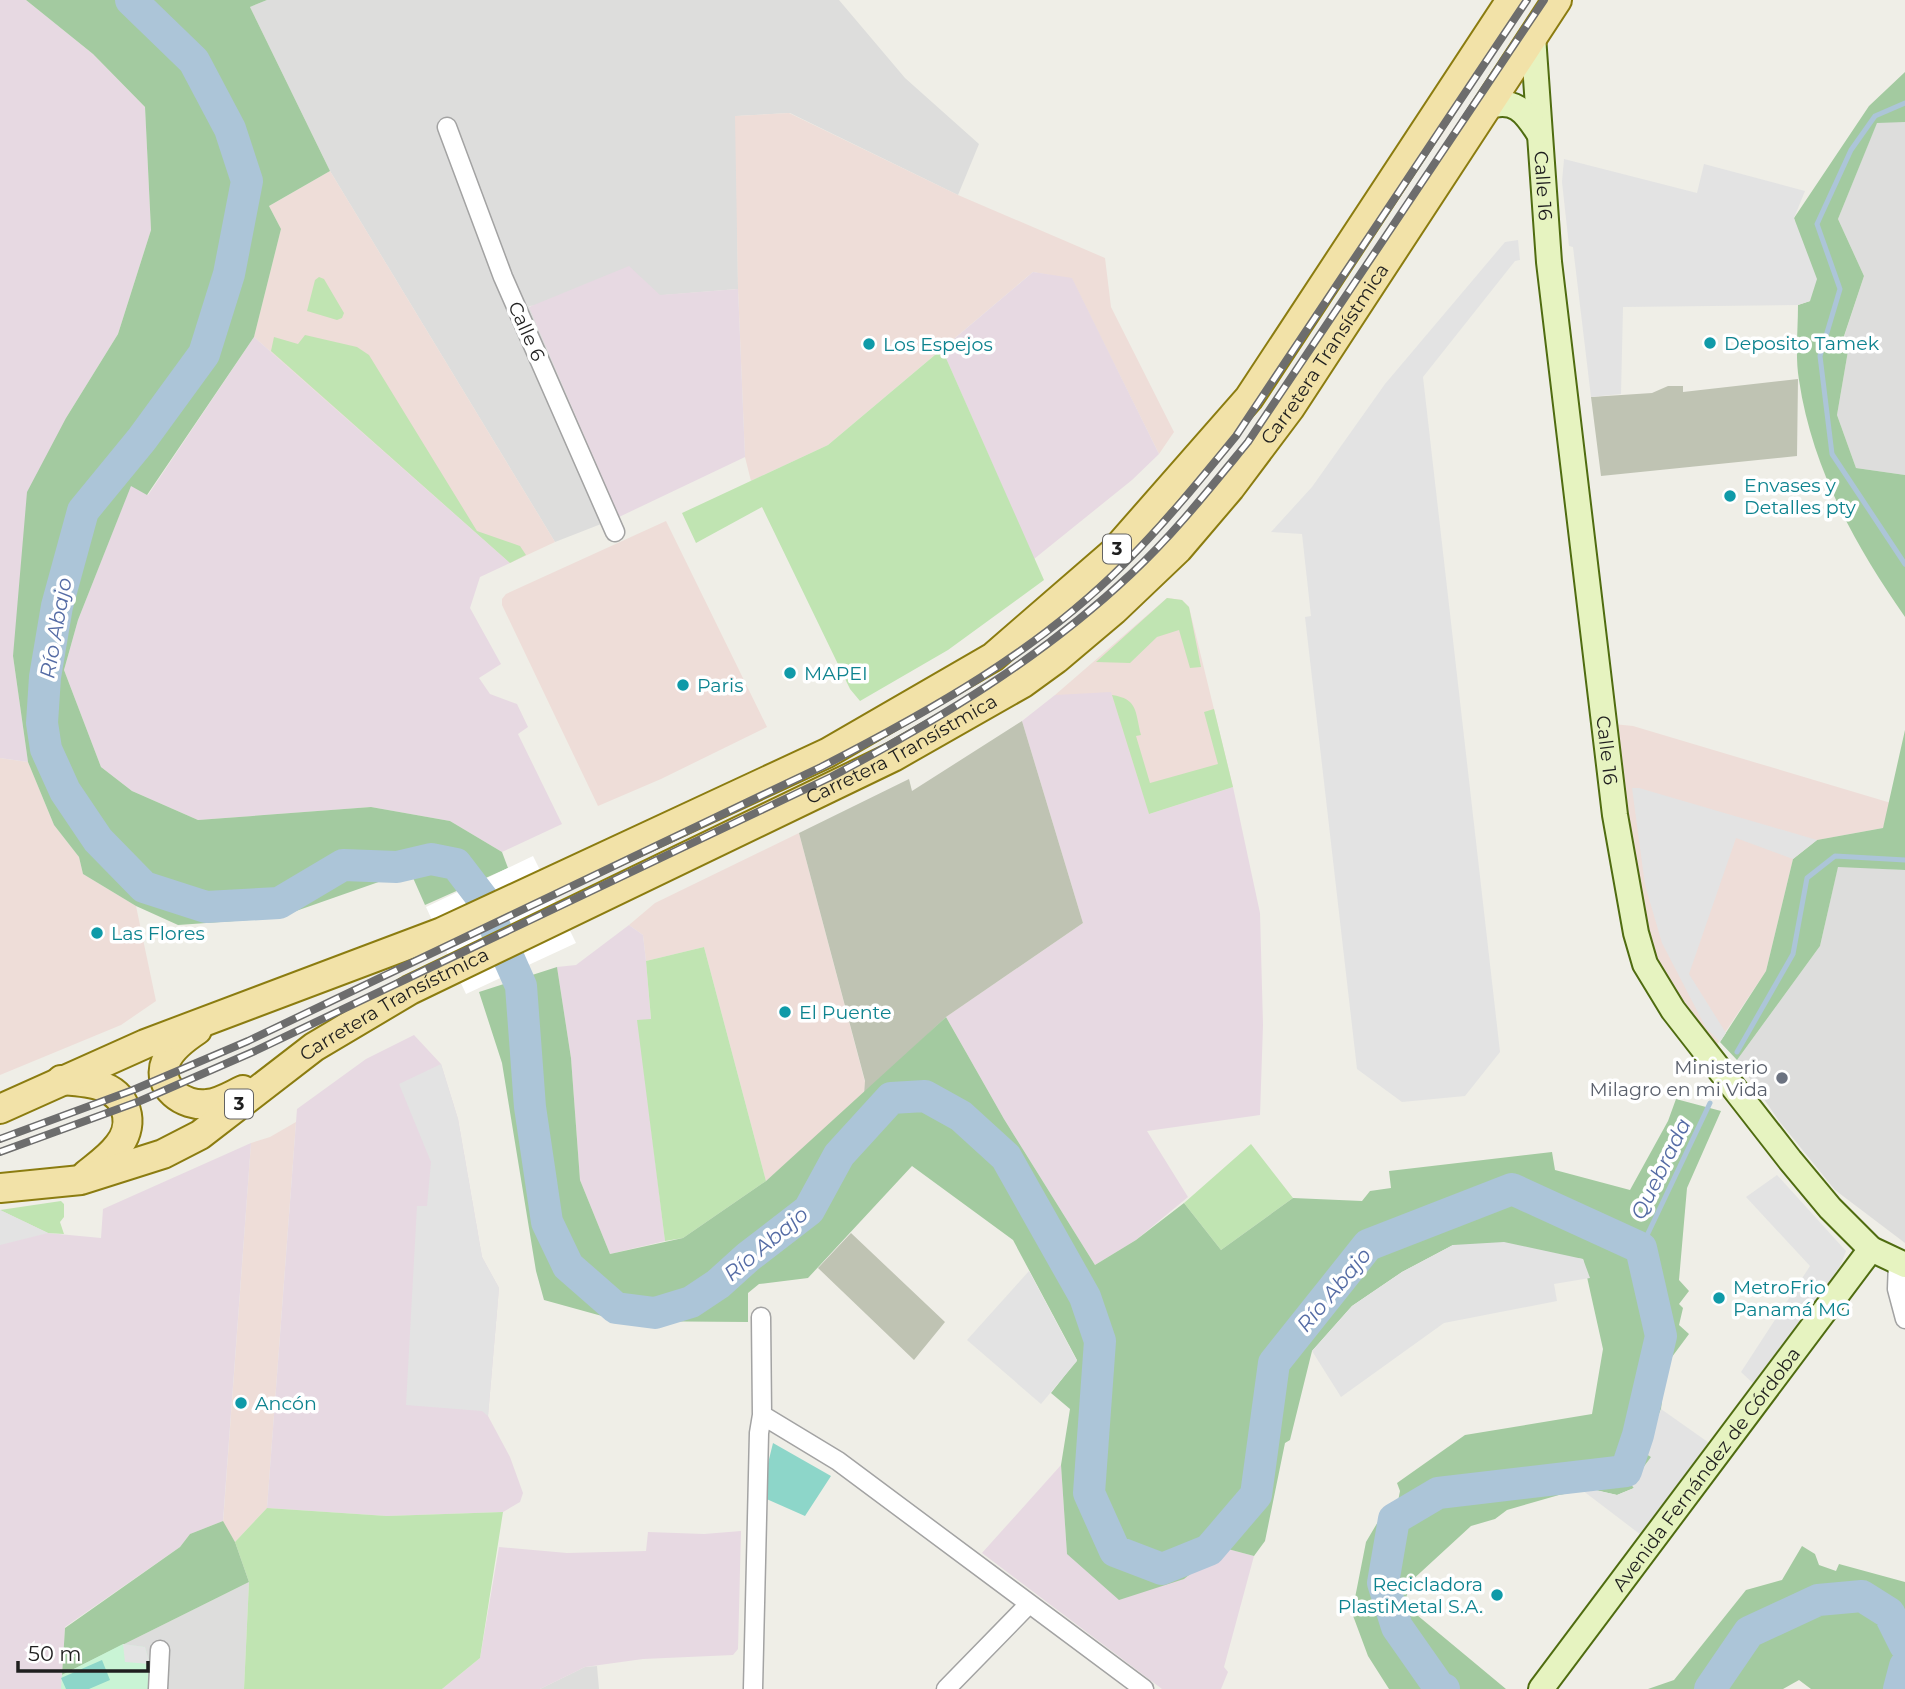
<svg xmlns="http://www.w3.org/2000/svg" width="1905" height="1689" font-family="Montserrat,sans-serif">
<rect width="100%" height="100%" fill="#efeee7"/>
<path fill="#dddddc" d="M 267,0 L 839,0 L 905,78 L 979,144 L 958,195 L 790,113 L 736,116 L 738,289 L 529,306 L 619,517 L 555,542 L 330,171 L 250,7 Z
M 1877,122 L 1905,122 L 1905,475 L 1856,468 L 1837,415 L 1848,351 L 1840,349 L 1864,276 L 1838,219 Z
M 1838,866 L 1905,870 L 1905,1243 L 1835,1190 L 1779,1121 L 1737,1060 L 1820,946 Z
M 249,1582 L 244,1689 L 61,1689 L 62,1675 Z
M 597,1666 L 599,1689 L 540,1689 L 585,1667 Z"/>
<path fill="#eeddd8" d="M 789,113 L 958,195 L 1105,258 L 1111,307 L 1174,432 L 1159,454 L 1072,279 L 1033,272 L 828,445 L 751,481 L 745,457 L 738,289 L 735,116 Z
M 330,171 L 535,509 L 555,542 L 510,563 L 254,337 L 281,229 L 269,206 Z
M 666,521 L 767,727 L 661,779 L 598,806 L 502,605 L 502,599 L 506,594 Z
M 1167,598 L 1182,600 L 1189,607 L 1233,787 L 1149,814 L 1055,695 Z
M 1613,724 L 1633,726 L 1891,803 L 1883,828 L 1817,840 L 1793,859 L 1766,971 L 1714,1049 L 1676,999 L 1646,935 Z
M 0,758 L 28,762 L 54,825 L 79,857 L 83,874 L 136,906 L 156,1001 L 121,1025 L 0,1075 Z
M 799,833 L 865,1082 L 864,1094 L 766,1181 L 704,947 L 646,961 L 643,935 L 629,925 L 655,903 Z
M 296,1122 L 267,1508 L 235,1542 L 223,1523 L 251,1143 L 270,1137 Z"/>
<path fill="#e7d9e2" d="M 0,0 L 26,0 L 93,54 L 145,107 L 151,230 L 118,334 L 66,418 L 13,656 L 28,762 L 0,758 Z
M 629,266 L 660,295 L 738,289 L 745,457 L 619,517 L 529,307 Z
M 1033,272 L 1072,278 L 1159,454 L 1132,480 L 1034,559 L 942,349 Z
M 254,337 L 510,563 L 480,577 L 470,608 L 501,664 L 479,678 L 490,694 L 517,704 L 528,727 L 518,734 L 562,824 L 502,852 L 450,821 L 371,807 L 198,820 L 132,791 L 101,767 L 64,670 L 78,620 L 131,485 L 148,495 Z
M 1111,692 L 1149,814 L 1233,787 L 1260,913 L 1263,1025 L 1260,1115 L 1147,1131 L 1188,1197 L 1136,1240 L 1095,1265 L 1004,1119 L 946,1017 L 1083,923 L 1022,721 L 1055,695 Z
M 629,925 L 643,935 L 646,961 L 651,1020 L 638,1021 L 665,1241 L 610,1254 L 580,1180 L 571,1058 L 557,967 L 576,965 Z
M 414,1035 L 441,1064 L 458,1119 L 482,1257 L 499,1288 L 488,1416 L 510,1457 L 523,1493 L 520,1502 L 503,1512 L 387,1516 L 267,1508 L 297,1109 L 366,1059 Z
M 251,1143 L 223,1521 L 190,1534 L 180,1547 L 65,1627 L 61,1689 L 0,1689 L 0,1210 L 48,1233 L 101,1238 L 103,1209 Z
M 1061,1465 L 1067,1554 L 1184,1579 L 1224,1548 L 1254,1556 L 1224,1667 L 1228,1672 L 1221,1689 L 1162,1689 L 982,1553 Z
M 741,1531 L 738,1649 L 733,1655 L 643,1659 L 585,1667 L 540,1689 L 442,1689 L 480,1658 L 499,1547 L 567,1553 L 646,1551 L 648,1532 L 704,1534 Z"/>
<path fill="#bfc3b3" d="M 1798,379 L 1797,456 L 1601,476 L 1591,397 L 1652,393 L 1668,386 L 1683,386 L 1683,392 Z
M 1022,721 L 1083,923 L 946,1017 L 864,1094 L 865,1081 L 799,833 L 909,779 L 912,791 Z
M 851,1233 L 945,1322 L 914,1360 L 818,1268 Z"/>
<path fill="#c0e4b2" d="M 319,277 L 324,279 L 344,313 L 342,318 L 337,320 L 307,311 L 315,280 Z
M 305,335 L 357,347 L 369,355 L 477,531 L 520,546 L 526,555 L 510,563 L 271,351 L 274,337 L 298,344 Z
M 942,349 L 1044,580 L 948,650 L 860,701 L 850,689 L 762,507 L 696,543 L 682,513 L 828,445 Z
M 1167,598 L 1182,600 L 1189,607 L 1201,667 L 1190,668 L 1179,630 L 1157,637 L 1130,663 L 1096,662 Z
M 1112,695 C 1138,699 1135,711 1141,735 L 1136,736 L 1150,783 L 1218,764 L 1204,712 L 1214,709 L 1233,787 L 1149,814 Z
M 704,947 L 766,1181 L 683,1238 L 665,1241 L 637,1020 L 651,1019 L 646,961 Z
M 1251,1144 L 1293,1198 L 1221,1250 L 1184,1203 Z
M 61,1201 L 64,1204 L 64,1217 L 60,1222 L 64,1234 L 48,1233 L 0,1210 Z
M 267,1508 L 387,1516 L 503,1512 L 480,1658 L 442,1689 L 244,1689 L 249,1582 L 235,1542 Z"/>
<path fill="#a3caa0" d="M 26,0 L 267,0 L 250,7 L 330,171 L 269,206 L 281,229 L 254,337 L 147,495 L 131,486 L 78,620 L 64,670 L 101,767 L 132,791 L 198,820 L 371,807 L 450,821 L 502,852 L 508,868 L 425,905 L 410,871 L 276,918 L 178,925 L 136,906 L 83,874 L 79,857 L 54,825 L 28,762 L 13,656 L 27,492 L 66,418 L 118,334 L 151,230 L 145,107 L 93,54 Z
M 1905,72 L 1905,122 L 1877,123 L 1838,219 L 1864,276 L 1840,348 L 1848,351 L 1837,415 L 1856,468 L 1905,475 L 1905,617 C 1855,545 1812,468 1799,380 C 1795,356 1798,330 1798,305 L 1810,301 L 1794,218 L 1869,106 Z
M 1905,730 L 1905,870 L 1838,867 L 1820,946 L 1737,1060 L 1720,1042 L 1766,971 L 1793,859 L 1817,840 L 1883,828 Z
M 557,967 L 571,1058 L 580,1180 L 610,1254 L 683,1238 L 766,1181 L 946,1017 L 1004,1119 L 1095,1265 L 1136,1240 L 1184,1203 L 1221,1250 L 1293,1198 L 1362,1201 L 1370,1191 L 1391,1188 L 1389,1171 L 1552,1152 L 1555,1170 L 1630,1190 L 1668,1121 L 1676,1099 L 1721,1111 L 1687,1188 L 1679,1280 L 1689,1291 L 1679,1304 L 1683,1308 L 1679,1325 L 1689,1334 L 1666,1365 L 1661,1409 L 1652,1431 L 1652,1457 L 1631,1484 L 1634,1488 L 1617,1495 L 1591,1489 L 1559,1495 L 1507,1510 L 1495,1519 L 1471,1526 L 1409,1583 L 1405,1605 L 1506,1689 L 1389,1689 L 1368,1656 L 1352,1613 L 1366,1542 L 1379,1520 L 1397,1506 L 1400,1491 L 1397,1483 L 1465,1435 L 1592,1414 L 1603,1349 L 1583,1259 L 1453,1245 L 1402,1272 L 1352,1306 L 1312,1351 L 1290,1440 L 1285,1443 L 1265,1541 L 1254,1556 L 1224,1548 L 1184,1579 L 1119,1600 L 1067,1554 L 1061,1465 L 1070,1409 L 1051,1393 L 1077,1360 L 1013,1240 L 912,1166 L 808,1278 L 759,1284 L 748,1293 L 748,1322 L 620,1321 L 544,1300 L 536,1271 L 502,1063 L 479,992 Z
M 223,1521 L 235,1542 L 249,1582 L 62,1675 L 65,1628 L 180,1547 L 190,1534 Z
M 1802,1546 L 1815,1554 L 1819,1565 L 1836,1571 L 1839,1564 L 1905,1582 L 1905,1689 L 1811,1689 L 1799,1680 L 1783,1689 L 1648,1689 L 1674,1680 L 1746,1590 L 1782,1580 Z"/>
<path fill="#c9f4d5" d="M 123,1644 L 145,1647 L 150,1664 L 149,1689 L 61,1689 L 62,1675 Z"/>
<path fill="#8dd6c9" d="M 773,1443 L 831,1476 L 805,1516 L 760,1496 Z
M 102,1660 L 110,1680 L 89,1689 L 66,1689 L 61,1678 Z"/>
<path fill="#e3e3e3" d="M 1564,159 L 1697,193 L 1704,164 L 1805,191 L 1794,218 L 1817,279 L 1810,301 L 1798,305 L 1623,307 L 1621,394 L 1591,397 L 1573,247 L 1569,246 L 1562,182 Z
M 1518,240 L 1520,260 L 1515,261 L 1423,377 L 1500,1052 L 1465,1096 L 1402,1102 L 1357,1069 L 1305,617 L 1311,616 L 1302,534 L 1271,532 L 1312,487 L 1385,384 L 1505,242 Z
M 1632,788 L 1639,788 L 1817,840 L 1793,859 L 1736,838 L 1689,974 L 1726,1033 L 1720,1042 L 1706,1028 L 1662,943 L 1645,885 Z
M 441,1064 L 458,1119 L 482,1257 L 499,1288 L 488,1416 L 482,1411 L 406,1405 L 417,1206 L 427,1206 L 431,1162 L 399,1084 Z
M 1777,1175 L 1846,1251 L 1840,1266 L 1758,1388 L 1741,1372 L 1810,1266 L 1746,1197 Z
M 0,1210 L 48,1233 L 0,1245 Z
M 1504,1242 L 1583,1259 L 1590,1278 L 1554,1284 L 1557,1301 L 1444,1323 L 1341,1397 L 1312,1351 L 1352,1306 L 1402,1272 L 1453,1245 Z
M 1029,1271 L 1077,1361 L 1041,1404 L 967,1340 Z
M 1661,1409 L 1712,1445 L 1641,1535 L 1582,1490 L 1591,1489 L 1617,1495 L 1634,1488 L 1631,1484 L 1651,1457 L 1646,1454 Z
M 123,1644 L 145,1647 L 150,1664 L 125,1662 Z"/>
<path fill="#fff" d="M 533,856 L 576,943 L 466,994 L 426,907 Z"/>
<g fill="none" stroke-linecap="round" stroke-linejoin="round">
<path stroke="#acc5d8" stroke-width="5" d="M 1905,103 L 1875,116 L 1851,150 L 1817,224 L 1840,289 L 1820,356 L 1832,454 L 1905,564
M 1737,1052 L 1793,954 L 1807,878 L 1835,856 L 1905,860
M 1641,1248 L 1710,1103"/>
<path stroke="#acc5d8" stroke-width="32" d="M 131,0 L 194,61 L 230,129 L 247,181 L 229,274 L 204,354 L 142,439 L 83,511 L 57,606 L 45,677 L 42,723 L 46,749 L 65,791 L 98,840 L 144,887 L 206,907 L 279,903 L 343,865 L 397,867 L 431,859 L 456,864 L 482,898 L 521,986 L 530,1107 L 547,1222 L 568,1266 L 616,1308 L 655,1313 L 691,1302 L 718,1284 L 748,1257 L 809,1210 L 839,1155 L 891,1098 L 925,1096 L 961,1116 L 1006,1157 L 1085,1297 L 1100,1341 L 1089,1493 L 1115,1551 L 1162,1569 L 1209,1550 L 1256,1495 L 1274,1363 L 1368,1245 L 1512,1189 L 1641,1248 L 1661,1336 L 1638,1435 L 1626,1471 L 1438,1493 L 1394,1519 L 1383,1583 L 1397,1627 L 1439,1687 L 1444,1689
M 1710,1689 L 1749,1632 L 1818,1600 L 1862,1596 L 1889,1613 L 1905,1645
M 1899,1689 L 1905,1666"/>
<g stroke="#a3a3a3" stroke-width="21">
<path id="street" d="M 447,127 L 503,277 L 615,532
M 1898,1262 L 1897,1289 L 1905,1319
M 762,1415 L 838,1461 L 1144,1689
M 158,1689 L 160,1650
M 753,1689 L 759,1433 L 762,1415 L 761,1317
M 946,1689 L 1029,1604"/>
</g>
<g stroke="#4f6c10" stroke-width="28">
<g id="secondary">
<path id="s1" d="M 1533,36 L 1549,262 L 1615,815 L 1636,933 L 1645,964 L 1673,1010 L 1790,1160 L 1830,1208 L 1871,1249 L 1905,1265"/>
<path d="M 1486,107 C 1514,98 1524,110 1538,132"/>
<path id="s2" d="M 1541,1689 L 1871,1249"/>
</g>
</g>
<g stroke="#8b7c10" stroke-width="32">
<g id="primary">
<path d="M 197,1030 C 185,1038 171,1048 166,1061 C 155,1087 184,1107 207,1104 C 220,1103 232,1095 243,1090"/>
<path d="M 61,1080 C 88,1082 121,1083 127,1115 C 129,1126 125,1138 118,1146 C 110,1157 97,1166 86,1175"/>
<path d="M 0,1109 L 145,1044 L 442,932 L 827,753 L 993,657 L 1113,553 L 1249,398 L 1511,0"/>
<path id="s3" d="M 0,1188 L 81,1180 L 163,1154 L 200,1135 L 314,1047 L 410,990 L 893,757 L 1023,683 L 1056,659 L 1114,610 L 1178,549 L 1230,488 L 1290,408 L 1557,0"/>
</g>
</g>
<use href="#street" stroke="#fff" stroke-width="18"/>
<use href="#secondary" stroke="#e6f3c0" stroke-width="24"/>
<use href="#primary" stroke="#f2e2a8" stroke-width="28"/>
<g stroke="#6d6d6d" stroke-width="8">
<path id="rail" d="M 0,1139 L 133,1090 L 248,1041 L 821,767 C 930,711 1038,651 1124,564 C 1164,524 1200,480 1236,436 L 1527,0
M 0,1152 L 140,1101 L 255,1051 L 831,777 C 938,720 1042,658 1131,574 C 1174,534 1211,487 1248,442 L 1544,0"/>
</g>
<use href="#rail" stroke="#fff" stroke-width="5" stroke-dasharray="16" stroke-linecap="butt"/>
</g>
<g fill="#0f9aa8" stroke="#fff" stroke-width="2.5">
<circle cx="1710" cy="343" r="7"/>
<circle cx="869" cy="344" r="7"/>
<circle cx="1730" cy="496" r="7"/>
<circle cx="790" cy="673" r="7"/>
<circle cx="683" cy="685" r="7"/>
<circle cx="97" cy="933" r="7"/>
<circle cx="785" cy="1012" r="7"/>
<circle cx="1719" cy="1298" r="7"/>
<circle cx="241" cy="1403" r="7"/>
<circle cx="1497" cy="1595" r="7"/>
</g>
<circle fill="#6b7280" stroke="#fff" stroke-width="2.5" cx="1782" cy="1078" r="7"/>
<g text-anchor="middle" stroke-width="7" stroke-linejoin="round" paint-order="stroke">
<g fill="#fff" stroke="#626262" stroke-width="2">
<rect x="1103" y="534.5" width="28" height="29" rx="5"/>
<rect x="225" y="1089.5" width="28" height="29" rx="5"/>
</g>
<g font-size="18" font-weight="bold" fill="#1f1f1f">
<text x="1117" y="555">3</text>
<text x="239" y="1110">3</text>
</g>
<g font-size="19" fill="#1f1f1f" stroke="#fff">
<text dy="7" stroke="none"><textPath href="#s1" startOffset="150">Calle 16</textPath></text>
<text transform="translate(527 331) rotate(66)" y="7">Calle 6</text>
<text dy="7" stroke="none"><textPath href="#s3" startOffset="1600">Carretera Transístmica</textPath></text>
<text dy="7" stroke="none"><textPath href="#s3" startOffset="1012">Carretera Transístmica</textPath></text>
<text dy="7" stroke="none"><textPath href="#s1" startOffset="718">Calle 16</textPath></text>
<text dy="7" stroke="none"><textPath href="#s3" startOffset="444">Carretera Transístmica</textPath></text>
<text dy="7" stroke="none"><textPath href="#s2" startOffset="275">Avenida Fernández de Córdoba</textPath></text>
</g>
<g font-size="19" fill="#0d838f" stroke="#fff" text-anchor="start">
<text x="1724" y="350">Deposito Tamek</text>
<text x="883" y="351">Los Espejos</text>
<text x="1744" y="492">Envases y<tspan x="1744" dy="22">Detalles pty</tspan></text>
<text x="804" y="680">MAPEI</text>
<text x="697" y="692">Paris</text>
<text x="111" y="940">Las Flores</text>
<text x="799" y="1019">El Puente</text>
<text x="1733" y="1294">MetroFrio<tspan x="1733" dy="22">Panamá MG</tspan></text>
<text x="255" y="1410">Ancón</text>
<text x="1483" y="1591" text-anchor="end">Recicladora<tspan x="1483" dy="22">PlastiMetal S.A.</tspan></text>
</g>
<g font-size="19" fill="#5b616d" stroke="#fff" text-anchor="end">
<text x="1768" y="1074">Ministerio<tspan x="1768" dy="22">Milagro en mi Vida</tspan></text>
</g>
<g font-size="21" font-style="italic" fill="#556ca5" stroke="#fff">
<text transform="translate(56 628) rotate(-80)" y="7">Río Abajo</text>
<text transform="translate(1661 1169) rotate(-64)" y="7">Quebrada</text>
<text transform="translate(766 1244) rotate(-40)" y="7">Río Abajo</text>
<text transform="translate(1334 1290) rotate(-50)" y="7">Río Abajo</text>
</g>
</g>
<path d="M18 1661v10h130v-10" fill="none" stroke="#1f1f1f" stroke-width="3.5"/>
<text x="28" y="1661" font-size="21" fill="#1f1f1f" stroke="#ffffff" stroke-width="5" paint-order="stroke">50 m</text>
</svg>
